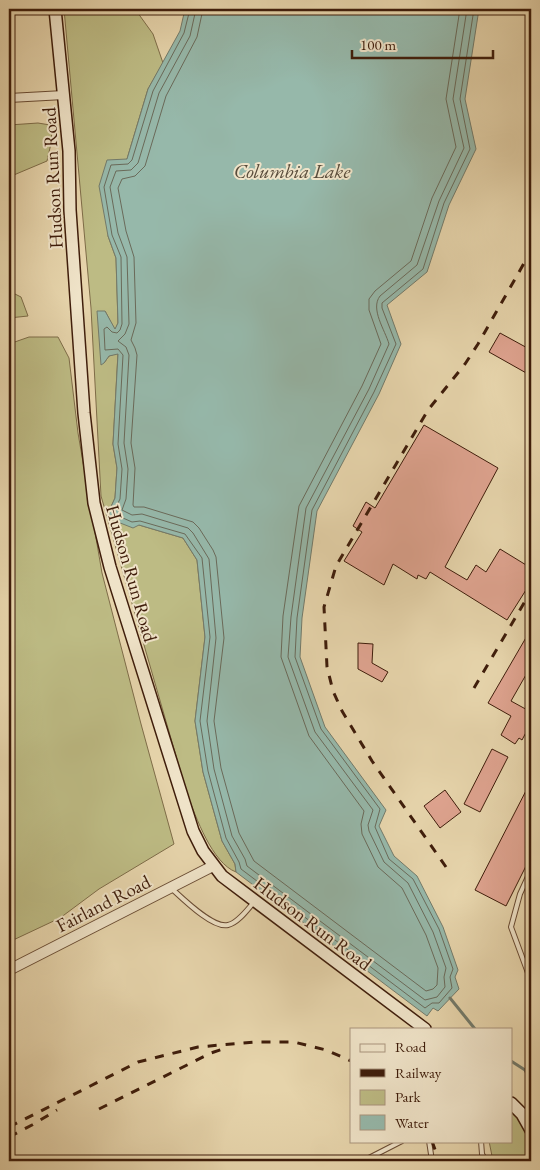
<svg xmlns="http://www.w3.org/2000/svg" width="540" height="1170" font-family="'EB Garamond',serif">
<rect width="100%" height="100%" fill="#e6d4ab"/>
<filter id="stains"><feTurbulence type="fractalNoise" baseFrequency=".004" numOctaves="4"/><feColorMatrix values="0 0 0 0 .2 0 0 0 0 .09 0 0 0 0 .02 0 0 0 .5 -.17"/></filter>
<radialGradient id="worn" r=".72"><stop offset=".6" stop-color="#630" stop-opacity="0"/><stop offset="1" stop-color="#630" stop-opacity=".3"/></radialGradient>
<path fill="#bdbb84" stroke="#7e6c48" d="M 64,9 L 135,9 L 153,34 L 163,63 L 148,89 L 127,159 L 108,236 L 116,258 L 118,323 L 115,330 L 105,311 L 104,363 L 109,356 L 118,353 L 113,444 L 117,468 L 115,498 L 109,511 L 139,525 L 183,538 L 197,560 L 205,637 L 195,721 L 203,772 L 222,841 L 235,864 L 236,872 C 212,863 196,817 187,794 L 101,496 L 91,308 Z
M 38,123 L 50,125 L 52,139 L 47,161 L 9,177 L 9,125 Z
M 9,291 L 21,297 L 28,316 L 9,318 Z
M 29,337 L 58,337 L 69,358 L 78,433 L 102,573 L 141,724 L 174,844 L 99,889 L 60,918 L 9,942 L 9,344 Z
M 511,1103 L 531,1130 L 531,1161 L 493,1161 L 489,1141 L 511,1141 Z"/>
<path fill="#96b8aa" stroke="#737a6a" d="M 185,9 L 479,9 L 465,99 L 476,149 L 449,205 L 427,272 L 387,305 L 401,344 L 379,394 L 317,511 L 302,618 L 300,657 L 325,727 L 386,810 L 379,826 L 394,856 L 417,876 L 443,927 L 458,970 L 455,977 L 459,989 L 438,1011 L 433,1008 L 427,1016 L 236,872 L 235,864 L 222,841 L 203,772 L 195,721 L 205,637 L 197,560 L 183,538 L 139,525 L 133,528 L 110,519 L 109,511 L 115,498 L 117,468 L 113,444 L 118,354 L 109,356 L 104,363 L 101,365 L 97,311 L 105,311 L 115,329 L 118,323 L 116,258 L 108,236 L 99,186 L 107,160 L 127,159 L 148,89 L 180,31 Z"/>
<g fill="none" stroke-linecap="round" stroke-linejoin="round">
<path stroke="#6a6a5a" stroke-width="1" d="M 190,9 L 184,33 L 153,91 L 132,160 L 128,164 L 111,165 L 104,187 L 112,235 L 121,257 L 122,324 L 120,330 L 117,333 L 112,332 L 107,327 L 104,329 L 105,350 L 118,349 L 123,355 L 118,444 L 122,469 L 120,499 L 114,511 L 114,514 L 132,522 L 140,521 L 185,534 L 202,558 L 210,637 L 200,721 L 208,771 L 226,838 L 239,862 L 241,869 L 425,1008 L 432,1003 L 439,1003 L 452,988 L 450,977 L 453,969 L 439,929 L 413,879 L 389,859 L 375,827 L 380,809 L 321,729 L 295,657 L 297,618 L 312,510 L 374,392 L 396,344 L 382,308 L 382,303 L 423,269 L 444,203 L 470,149 L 460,99 L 474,9
M 196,9 L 190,36 L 159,93 L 138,163 L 131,170 L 116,171 L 110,187 L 118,233 L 127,257 L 129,324 L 125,334 L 118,341 L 126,347 L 129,355 L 124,443 L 128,469 L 126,499 L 122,510 L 132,515 L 142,514 L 188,528 L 193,533 L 209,559 L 216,638 L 207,721 L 214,769 L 232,836 L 245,859 L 247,866 L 425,1000 L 437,997 L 445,987 L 444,977 L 446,968 L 433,932 L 408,883 L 384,862 L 369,831 L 368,825 L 373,810 L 315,732 L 288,657 L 291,617 L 306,508 L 369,389 L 389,344 C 385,330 370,309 380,296 L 417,265 L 439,201 L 464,148 L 453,99 L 467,9
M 203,9 L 197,37 L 166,96 L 145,166 L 135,176 L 122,179 L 118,188 L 126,231 L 134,257 L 136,323 L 131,340 L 135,348 L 137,355 L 131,443 L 135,468 L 133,505 L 134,507 L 144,507 L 193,522 L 199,528 L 213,550 L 216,557 L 224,638 L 214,721 L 221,768 L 239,833 L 254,861 L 426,991 L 433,989 L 437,985 L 438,968 L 426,935 L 402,888 L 378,867 L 362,834 L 361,824 L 364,811 L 309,736 L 281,657 L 283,616 L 299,506 L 362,386 L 381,344 L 369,310 L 369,299 L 375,291 L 411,261 L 432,198 L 456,147 L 446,99 L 460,9"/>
<path stroke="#737a6a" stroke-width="3" d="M 182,9 L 185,10
M 450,998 L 475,1029
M 511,1061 L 525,1070 L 531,1081"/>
</g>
<path fill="#dea38f" stroke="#3f1d0b" d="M 500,333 L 531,350 L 531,368 L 528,374 L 489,352 Z
M 424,425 L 498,468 L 445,567 L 467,580 L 476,565 L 486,572 L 500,549 L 531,568 L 531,582 L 507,620 L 430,572 L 426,579 L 418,575 L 417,579 L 393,564 L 384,585 L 344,561 L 362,532 L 353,526 L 366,502 L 375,508 Z
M 531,629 L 531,666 L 511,701 L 531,712 L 531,723 L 522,740 L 519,738 L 515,744 L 501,735 L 511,716 L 488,703 Z
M 358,643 L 373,644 L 372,663 L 388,672 L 382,682 L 358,669 Z
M 492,749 L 508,757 L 480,812 L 464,804 Z
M 531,781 L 531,856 L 506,906 L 475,890 Z
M 445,790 L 461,812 L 440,828 L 424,806 Z"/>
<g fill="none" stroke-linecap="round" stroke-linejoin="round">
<g stroke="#694b33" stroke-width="6">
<path id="service" d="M 531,870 L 520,894 L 511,927 L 531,981
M 171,888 C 182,898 213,929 228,925 C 238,923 248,909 254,902
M 429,1141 L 432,1161
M 481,1141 L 482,1154 L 486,1161
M 363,1161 L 402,1141"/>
</g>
<g stroke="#694b33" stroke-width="10">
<path id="minor" d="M 9,98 L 64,95"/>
</g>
<g stroke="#694b33" stroke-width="12">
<path id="tertiary" d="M 9,970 L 213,866"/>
</g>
<g stroke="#3f1d0b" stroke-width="14">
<path id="secondary" d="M 55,9 L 69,151 L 70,210 L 84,413 L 94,503 L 110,567 L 193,831 L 203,851 L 222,876 L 425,1029
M 511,1103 L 522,1114 L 531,1130"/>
</g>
<use href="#service" stroke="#efe3c8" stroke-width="4"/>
<use href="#minor" stroke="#efe3c8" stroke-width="8"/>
<use href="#tertiary" stroke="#efe3c8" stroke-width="10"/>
<use href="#secondary" stroke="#efe3c8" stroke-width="11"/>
<path stroke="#3f1d0b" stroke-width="3" stroke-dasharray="9 9" stroke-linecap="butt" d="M 474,688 L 531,591
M 446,867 L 372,761 L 342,711 L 333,691 L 327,667 L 324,607 L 336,566 L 428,410 L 465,364 L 478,344 L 531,251
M 99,1109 L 211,1053 L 223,1049
M 9,1127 L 138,1062 L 198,1047 L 255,1042 L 294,1042 L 326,1050 L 351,1061
M 9,1137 L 32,1125 L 57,1110
M 432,1141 L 439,1161"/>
</g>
<g text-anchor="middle" stroke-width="4" stroke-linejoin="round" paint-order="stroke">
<g font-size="19" fill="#3f1d0b" stroke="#efe3c8">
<text transform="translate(52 178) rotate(-93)" y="7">Hudson Run Road</text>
<text transform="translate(132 573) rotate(74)" y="7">Hudson Run Road</text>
<text transform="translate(103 903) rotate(-27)" y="7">Fairland Road</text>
<text transform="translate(313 923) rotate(37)" y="7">Hudson Run Road</text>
</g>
<g font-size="20" font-style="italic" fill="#594c3b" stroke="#efe3c8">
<text x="292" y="178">Columbia Lake</text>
</g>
</g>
<rect width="540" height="1170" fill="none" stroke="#e6d4ab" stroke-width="30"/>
<rect x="10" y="10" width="520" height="1150" fill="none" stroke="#3f1d0b" stroke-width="2.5"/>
<rect x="15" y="15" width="510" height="1140" fill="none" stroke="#3f1d0b"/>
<rect x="350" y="1028" width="162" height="115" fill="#efe3c8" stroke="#a9947c"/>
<rect x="360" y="1044" width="25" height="8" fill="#efe3c8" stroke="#a9947c"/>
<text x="395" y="1052" font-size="15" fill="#3f1d0b">Road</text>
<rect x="360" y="1069" width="25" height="8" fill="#3f1d0b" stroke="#a9947c"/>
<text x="395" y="1078" font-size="15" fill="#3f1d0b">Railway</text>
<rect x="360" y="1090" width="25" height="15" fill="#bdbb84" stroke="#a9947c"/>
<text x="395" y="1102" font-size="15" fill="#3f1d0b">Park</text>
<rect x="360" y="1115" width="25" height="15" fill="#96b8aa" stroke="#a9947c"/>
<text x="395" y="1128" font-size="15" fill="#3f1d0b">Water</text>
<path d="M352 50v8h141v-8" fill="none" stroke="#3f1d0b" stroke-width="2.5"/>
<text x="360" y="50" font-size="15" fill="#3f1d0b" stroke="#efe3c8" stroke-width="4" paint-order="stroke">100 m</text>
<rect width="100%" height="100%" filter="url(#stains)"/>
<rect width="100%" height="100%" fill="url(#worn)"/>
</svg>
